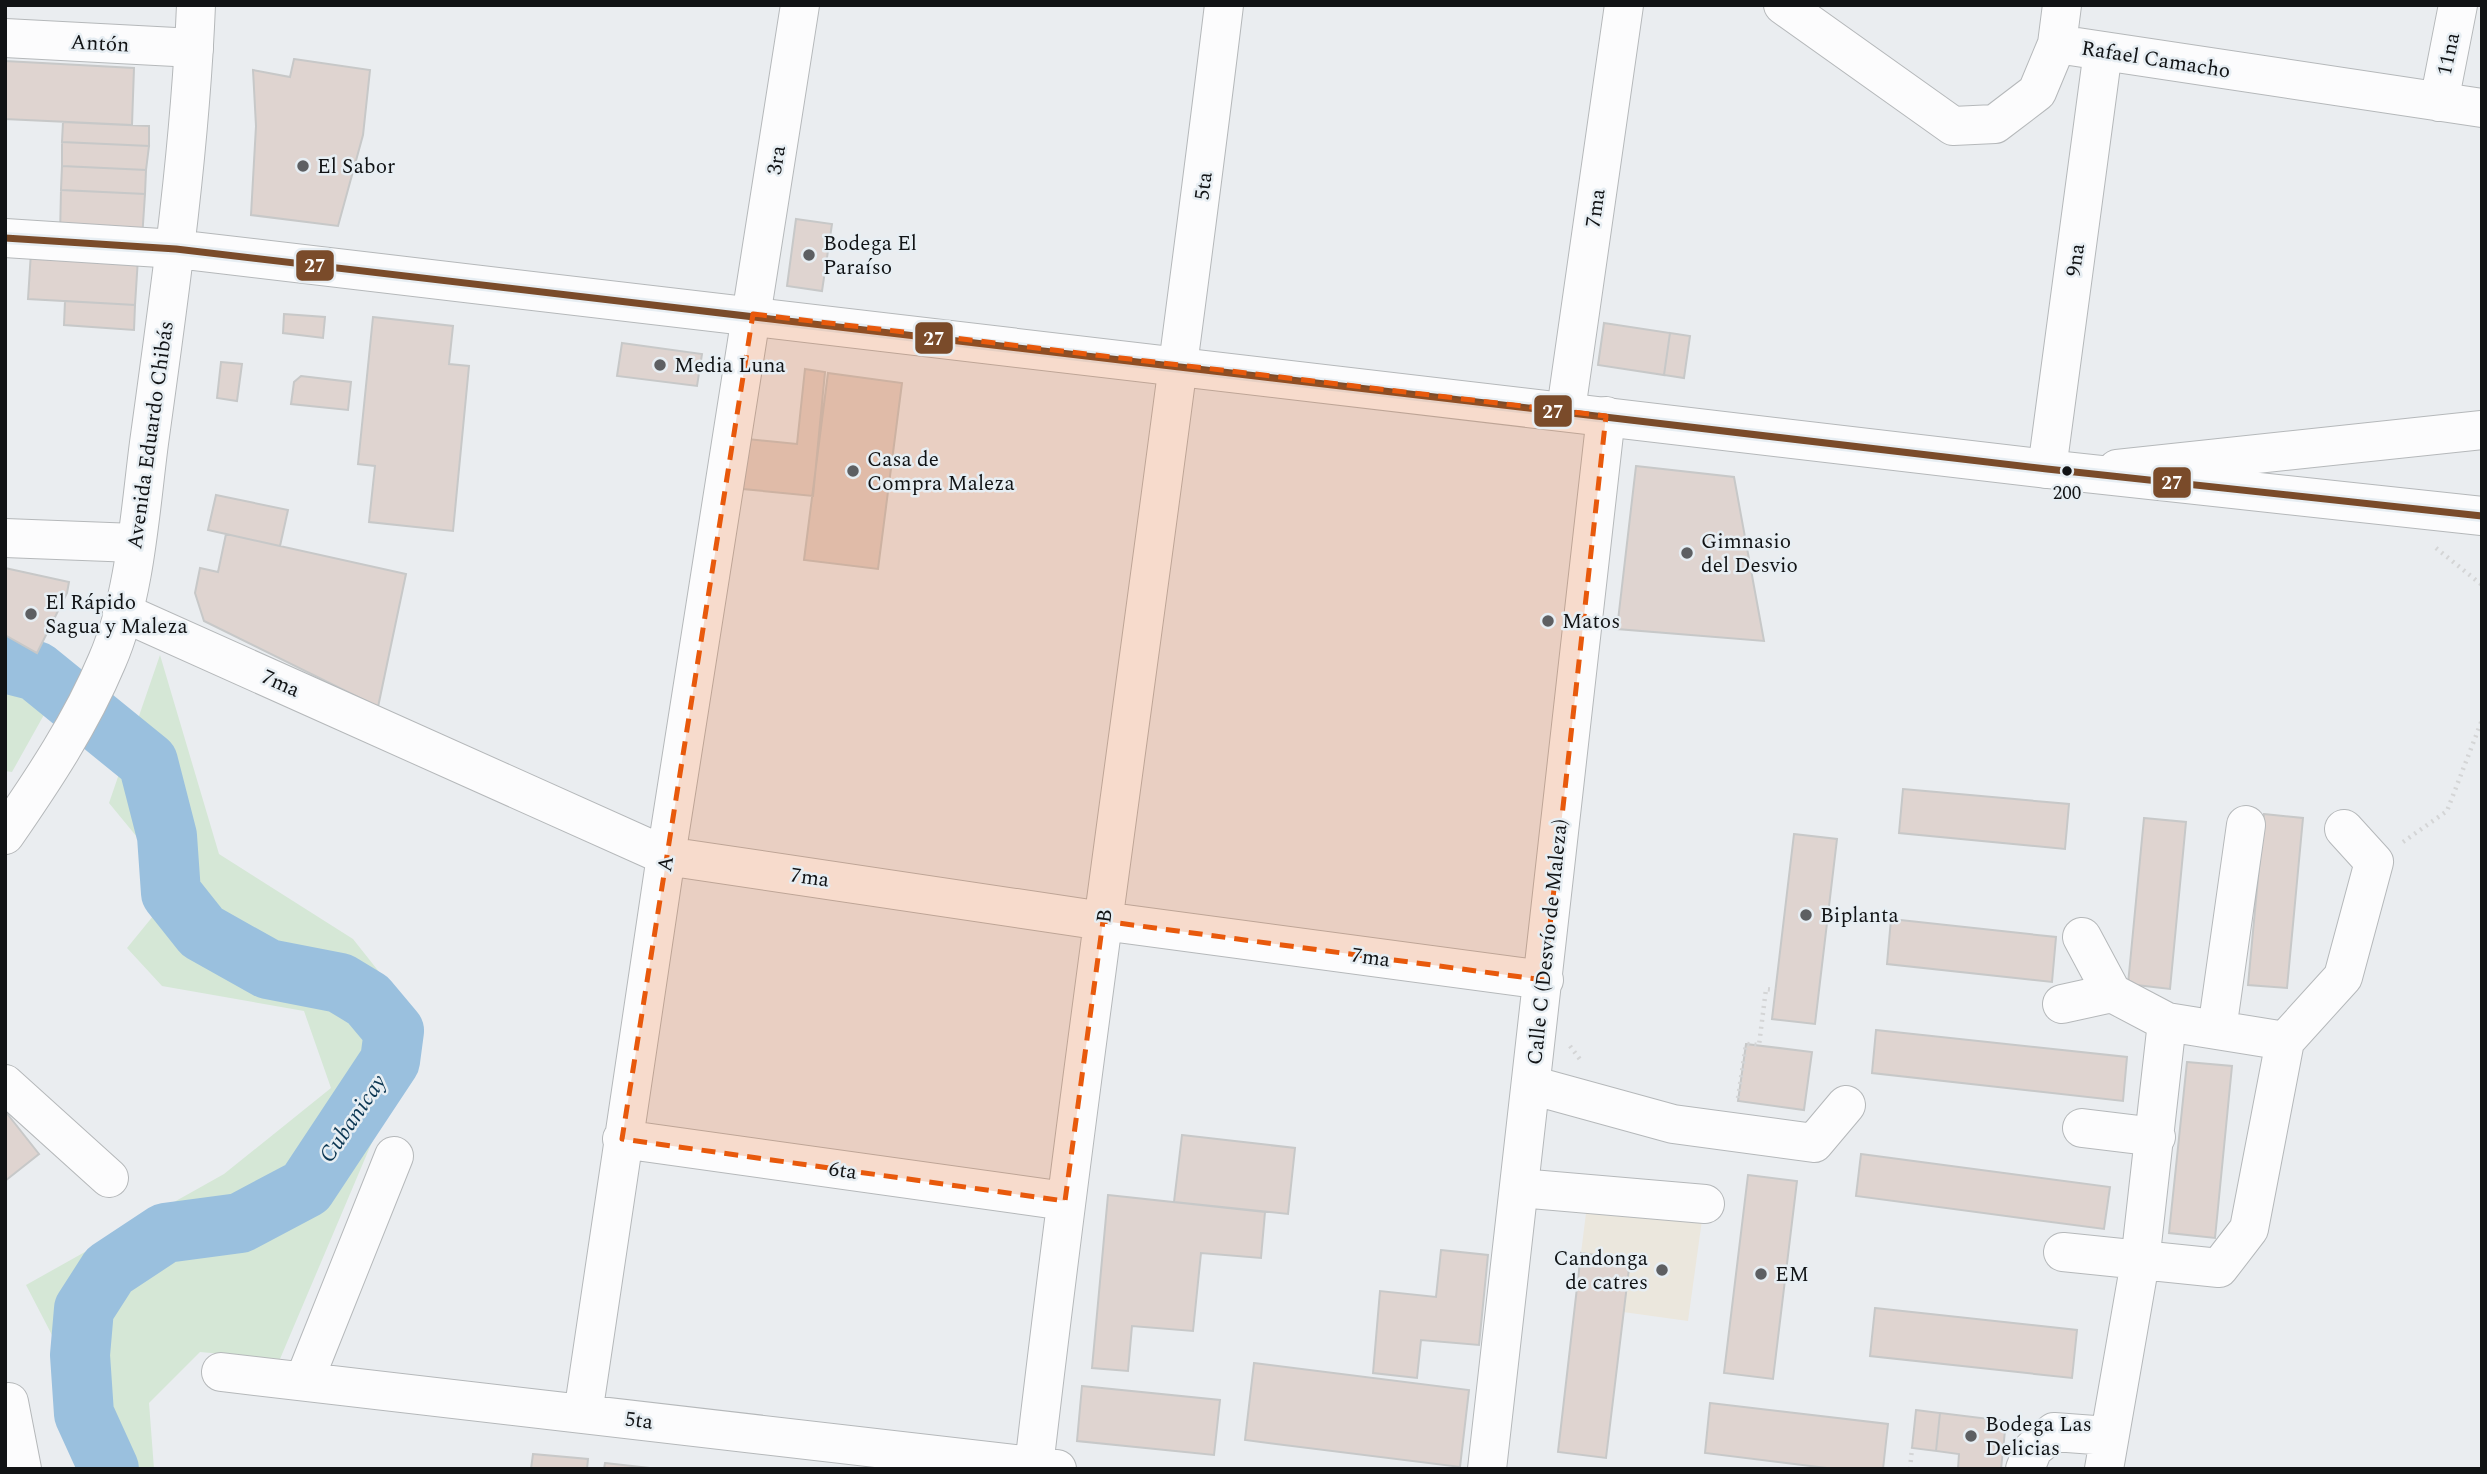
<svg xmlns="http://www.w3.org/2000/svg" width="2487" height="1474" font-family="Spectral,serif">
<rect width="100%" height="100%" fill="#eaedf0"/>
<path fill="#ebe7dd" d="M 1587,1205 L 1702,1220 L 1688,1321 L 1623,1312 L 1630,1260 L 1581,1253 Z"/>
<path fill="#d5e7d6" d="M 5,636 L 69,670 L 12,772 L 5,771 Z
M 160,655 L 219,854 L 353,939 L 399,997 L 414,1043 L 280,1359 L 200,1352 L 149,1403 L 154,1469 L 83,1469 L 67,1364 L 26,1285 L 224,1174 L 331,1088 L 304,1011 L 162,986 L 127,948 L 158,910 L 151,854 L 109,803 Z"/>
<g fill="none" stroke-linecap="round" stroke-linejoin="round">
<path stroke="#9ac0de" stroke-width="60" d="M 5,663 L 36,671 L 148,762 L 167,836 L 171,893 L 202,932 L 268,969 L 340,983 L 368,1000 L 394,1031 L 390,1061 L 306,1188 L 240,1223 L 165,1233 L 109,1270 L 84,1309 L 80,1355 L 84,1414 L 109,1469"/>
</g>
<path fill="#dfd4d0" stroke="#c7c8c8" stroke-width="2" d="M 294,59 L 370,70 L 363,135 L 338,226 L 251,215 L 256,126 L 253,70 L 290,77 Z
M 5,61 L 134,68 L 132,125 L 5,119 Z
M 63,122 L 149,126 L 149,146 L 62,142 Z
M 62,142 L 149,146 L 146,170 L 62,166 Z
M 62,166 L 146,170 L 145,194 L 61,190 Z
M 61,190 L 145,194 L 142,239 L 60,236 Z
M 796,219 L 832,224 L 822,291 L 787,286 Z
M 31,252 L 138,258 L 135,305 L 28,299 Z
M 65,301 L 135,305 L 134,330 L 64,325 Z
M 284,314 L 325,317 L 323,338 L 283,333 Z
M 373,317 L 453,326 L 449,364 L 469,366 L 453,531 L 369,522 L 375,466 L 358,464 Z
M 1604,323 L 1670,333 L 1664,375 L 1598,365 Z
M 1670,333 L 1690,336 L 1684,378 L 1664,375 Z
M 622,343 L 702,354 L 697,386 L 617,376 Z
M 221,362 L 242,364 L 237,401 L 217,398 Z
M 805,369 L 825,372 L 813,496 L 743,489 L 748,439 L 797,444 Z
M 828,373 L 902,383 L 878,569 L 804,560 Z
M 301,376 L 351,382 L 348,410 L 291,404 L 294,382 Z
M 1636,466 L 1734,477 L 1764,641 L 1617,629 Z
M 216,495 L 288,510 L 280,546 L 208,530 Z
M 226,534 L 406,574 L 378,707 L 204,621 L 195,593 L 200,568 L 218,572 Z
M 5,568 L 69,582 L 67,593 L 37,653 L 5,635 Z
M 1903,789 L 2069,804 L 2065,849 L 1899,833 Z
M 2264,814 L 2303,818 L 2287,988 L 2248,985 Z
M 2144,818 L 2186,822 L 2170,989 L 2128,984 Z
M 1794,834 L 1837,839 L 1815,1024 L 1772,1019 Z
M 1891,919 L 2056,937 L 2052,982 L 1887,964 Z
M 1876,1030 L 2127,1057 L 2123,1101 L 1872,1073 Z
M 1746,1044 L 1812,1052 L 1804,1110 L 1738,1101 Z
M 2187,1062 L 2232,1066 L 2215,1238 L 2169,1233 Z
M 5,1111 L 39,1154 L 5,1181 Z
M 1182,1135 L 1295,1148 L 1288,1214 L 1174,1202 Z
M 1861,1154 L 2110,1187 L 2104,1229 L 1856,1196 Z
M 1748,1175 L 1797,1181 L 1773,1379 L 1724,1373 Z
M 1108,1195 L 1265,1212 L 1261,1258 L 1201,1253 L 1193,1331 L 1132,1326 L 1128,1371 L 1092,1368 Z
M 1441,1250 L 1488,1255 L 1479,1345 L 1421,1340 L 1417,1378 L 1373,1373 L 1380,1291 L 1436,1297 Z
M 1581,1253 L 1630,1260 L 1606,1458 L 1558,1452 Z
M 1875,1308 L 2077,1330 L 2072,1378 L 1870,1356 Z
M 1254,1363 L 1469,1390 L 1460,1467 L 1245,1440 Z
M 1082,1386 L 1220,1400 L 1214,1455 L 1077,1441 Z
M 1710,1403 L 1888,1424 L 1883,1469 L 1835,1469 L 1705,1453 Z
M 1916,1410 L 1940,1413 L 1936,1451 L 1912,1448 Z
M 1940,1413 L 2006,1421 L 2001,1469 L 1958,1469 L 1959,1454 L 1936,1451 Z
M 533,1454 L 588,1459 L 587,1469 L 531,1469 Z
M 605,1463 L 659,1469 L 604,1469 Z"/>
<g fill="none" stroke-linecap="round" stroke-linejoin="round">
<g stroke="#b5b8ba" stroke-width="40">
<path id="minor" d="M 1783,5 L 1953,126 L 1995,124 L 2037,92 L 2057,44 L 2062,5
M 5,38 L 194,48
M 2057,44 L 2482,108
M 2439,102 L 2458,5
M 5,238 L 176,249
M 1566,410 L 1624,5
M 2047,469 L 2103,51
M 2117,469 L 2482,430
M 5,538 L 135,543
M 122,612 L 666,856 L 1103,921 L 1544,980
M 2082,937 L 2112,993 L 2167,1022 L 2285,1041
M 2062,1004 L 2112,993
M 2217,1030 L 2246,825
M 5,1084 L 109,1178
M 1531,1085 L 1673,1124 L 1814,1143 L 1846,1105
M 2082,1128 L 2156,1137
M 622,1139 L 1065,1201
M 1520,1188 L 1705,1204
M 2063,1252 L 2219,1268 L 2249,1229 L 2285,1041 L 2343,977 L 2374,862 L 2344,829
M 221,1372 L 1057,1469
M 304,1381 L 394,1156
M 9,1402 L 22,1469
M 583,1414 L 666,856 L 800,5
M 1034,1466 C 1091,978 1165,493 1224,5
M 1487,1469 L 1606,416
M 2025,1469 L 2033,1449 L 2054,1432 L 2108,1436
M 2104,1469 L 2140,1262 L 2167,1022"/>
</g>
<g stroke="#b5b8ba" stroke-width="40">
<path id="major" d="M 176,249 L 2047,469 L 2482,516
M 5,835 C 43,780 81,723 107,661 C 135,597 140,512 149,443 C 169,298 190,152 196,5"/>
</g>
<path stroke="#d4d5d6" stroke-width="4.5" stroke-dasharray="2 5" stroke-linecap="butt" d="M 2436,548 L 2482,585
M 2403,842 L 2447,811 L 2482,720
M 1570,1046 L 1582,1062
M 1738,1098 L 1746,1044 L 1759,1045 L 1766,989 L 1775,990
M 1910,1469 L 1912,1448"/>
<use href="#minor" stroke="#fcfcfd" stroke-width="38"/>
<use href="#major" stroke="#fcfcfd" stroke-width="38"/>
<g stroke="#e7eef3" stroke-width="12">
<path id="bus-1" d="M 5,238 L 176,249 L 2047,469 L 2482,516"/>
</g>
<use href="#bus-1" stroke="#7a4b2a" stroke-width="7"/>
</g>
<path fill="#e8590c" fill-opacity="0.2" stroke="#e8590c" stroke-width="5" stroke-dasharray="14 9" stroke-linejoin="round" d="M 753,314 L 1606,416 L 1544,980 L 1103,921 L 1065,1201 L 622,1139 Z"/>
<g fill="#5d5f62" stroke="#e7eef3" stroke-width="2.5">
<circle cx="303" cy="166" r="7"/>
<circle cx="809" cy="255" r="7"/>
<circle cx="660" cy="365" r="7"/>
<circle cx="853" cy="471" r="7"/>
<circle cx="1687" cy="553" r="7"/>
<circle cx="31" cy="614" r="7"/>
<circle cx="1548" cy="621" r="7"/>
<circle cx="1806" cy="915" r="7"/>
<circle cx="1662" cy="1270" r="7"/>
<circle cx="1761" cy="1274" r="7"/>
<circle cx="1971" cy="1436" r="7"/>
</g>
<circle fill="#111315" stroke="#e7eef3" stroke-width="2.5" cx="2067" cy="471" r="6"/>
<g text-anchor="middle" stroke-width="5" stroke-linejoin="round" paint-order="stroke">
<g font-size="19" fill="#111315" stroke="#e7eef3">
<text x="2067" y="499">200</text>
</g>
<g font-size="21" fill="#111315" stroke="#e7eef3">
<text transform="translate(100 43) rotate(3)" y="7">Antón</text>
<text transform="translate(2448 54) rotate(-78)" y="7">11na</text>
<text transform="translate(2156 59) rotate(9)" y="7">Rafael Camacho</text>
<text transform="translate(776 160) rotate(-81)" y="7">3ra</text>
<text transform="translate(1203 186) rotate(-83)" y="7">5ta</text>
<text transform="translate(1595 208) rotate(-82)" y="7">7ma</text>
<text transform="translate(2075 260) rotate(-82)" y="7">9na</text>
<text transform="translate(150 435) rotate(-82)" y="7">Avenida Eduardo Chibás</text>
<text transform="translate(281 683) rotate(24)" y="7">7ma</text>
<text transform="translate(665 864) rotate(-81)" y="7">A</text>
<text transform="translate(810 877) rotate(8)" y="7">7ma</text>
<text transform="translate(1104 916) rotate(-82)" y="7">B</text>
<text transform="translate(1547 942) rotate(-84)" y="7">Calle C (Desvío de Maleza)</text>
<text transform="translate(1371 957) rotate(8)" y="7">7ma</text>
<text transform="translate(843 1170) rotate(8)" y="7">6ta</text>
<text transform="translate(639 1420) rotate(7)" y="7">5ta</text>
</g>
<g font-size="21" fill="#111315" stroke="#e7eef3" text-anchor="start">
<text x="317" y="173">El Sabor</text>
<text x="823" y="250">Bodega El<tspan x="823" dy="24">Paraíso</tspan></text>
<text x="674" y="372">Media Luna</text>
<text x="867" y="466">Casa de<tspan x="867" dy="24">Compra Maleza</tspan></text>
<text x="1701" y="548">Gimnasio<tspan x="1701" dy="24">del Desvio</tspan></text>
<text x="45" y="609">El Rápido<tspan x="45" dy="24">Sagua y Maleza</tspan></text>
<text x="1562" y="628">Matos</text>
<text x="1820" y="922">Biplanta</text>
<text x="1648" y="1265" text-anchor="end">Candonga<tspan x="1648" dy="24">de catres</tspan></text>
<text x="1775" y="1281">EM</text>
<text x="1985" y="1431">Bodega Las<tspan x="1985" dy="24">Delicias</tspan></text>
</g>
<g font-size="23" font-style="italic" fill="#0b3652" stroke="#e7eef3">
<text transform="translate(352 1118) rotate(-56)" y="8">Cubanicay</text>
</g>
</g>
<g stroke="#e7eef3" stroke-width="2.5">
<rect x="295" y="249" width="40" height="33" rx="7" fill="#7a4b2a"/>
<rect x="914" y="321" width="40" height="34" rx="7" fill="#7a4b2a"/>
<rect x="1533" y="394" width="40" height="34" rx="7" fill="#7a4b2a"/>
<rect x="2152" y="466" width="40" height="33" rx="7" fill="#7a4b2a"/>
</g>
<g font-size="19" text-anchor="middle" font-weight="bold" fill="#fff">
<text x="315" y="272">27</text>
<text x="934" y="345">27</text>
<text x="1553" y="418">27</text>
<text x="2172" y="489">27</text>
</g>
<rect width="2487" height="1474" fill="none" stroke="#111315" stroke-width="14"/>
</svg>
